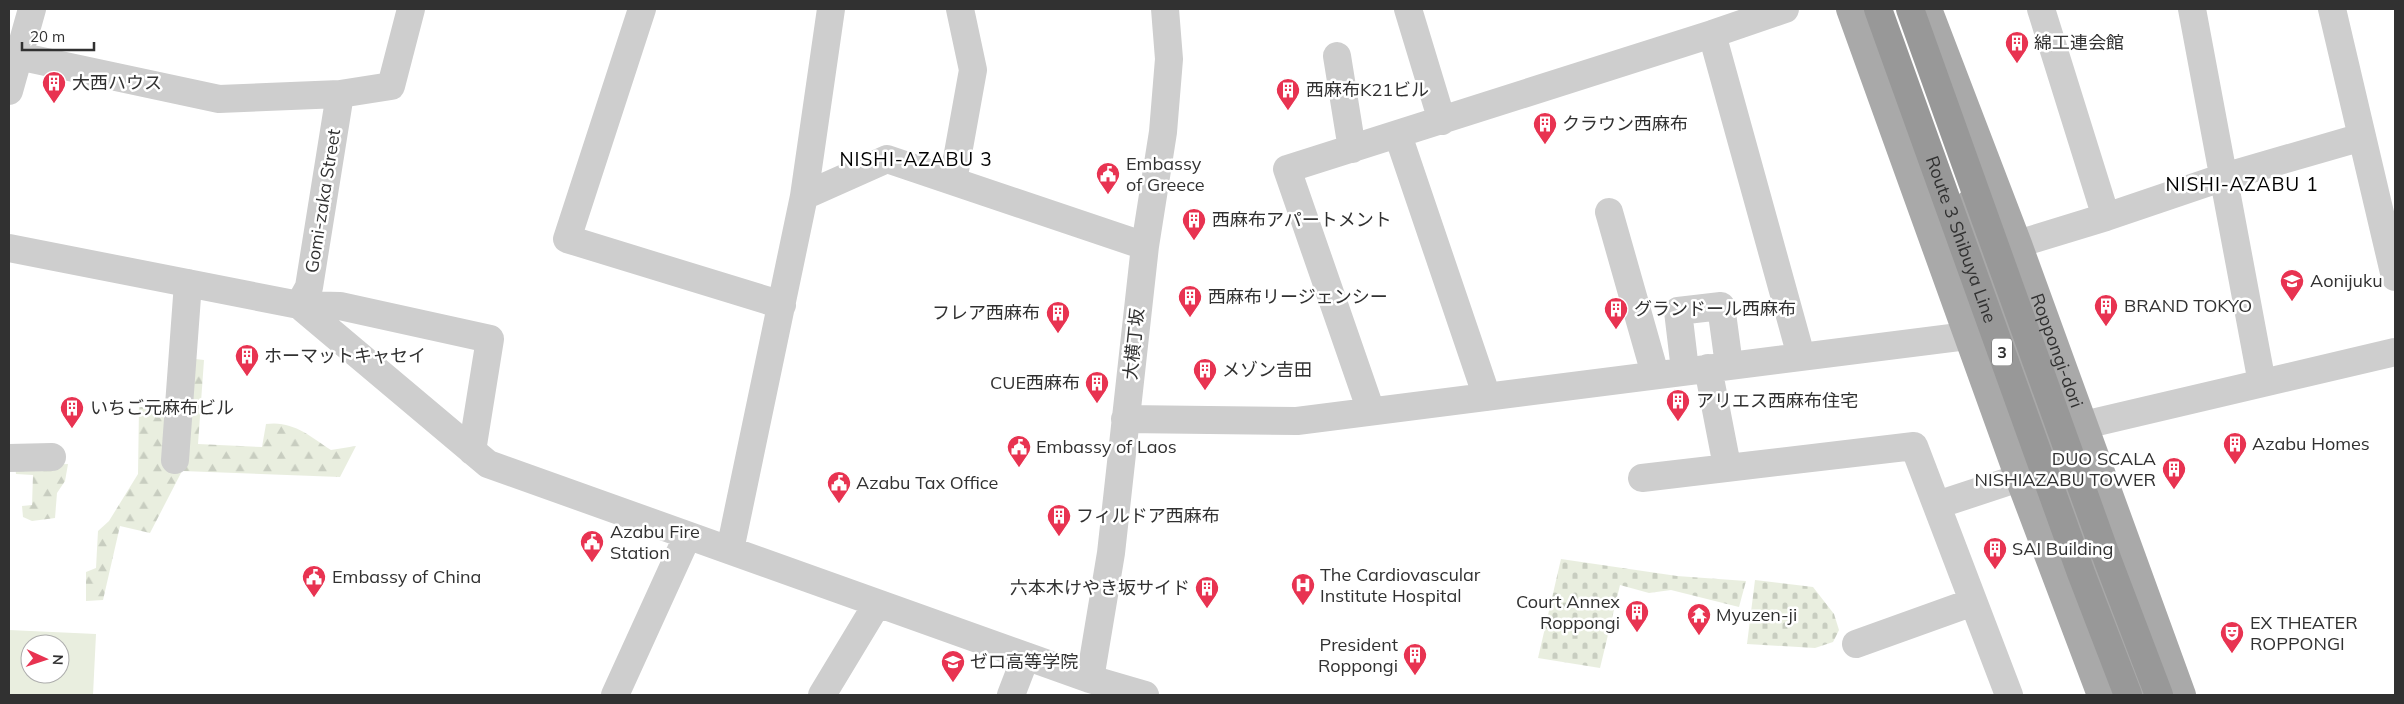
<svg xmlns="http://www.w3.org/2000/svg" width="2404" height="704" font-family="Mulish,'Noto Sans JP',sans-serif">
<defs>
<pattern id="forest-firs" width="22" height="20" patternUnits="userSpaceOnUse" patternTransform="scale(1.25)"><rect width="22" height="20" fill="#e9eedf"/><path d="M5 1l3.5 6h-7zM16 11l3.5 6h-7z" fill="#c8cdc0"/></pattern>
<pattern id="cemetery-stones" width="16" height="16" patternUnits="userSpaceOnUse" patternTransform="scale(1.25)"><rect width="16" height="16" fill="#e9eedf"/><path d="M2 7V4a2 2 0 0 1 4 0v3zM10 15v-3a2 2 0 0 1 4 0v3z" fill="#c8cdc0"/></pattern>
</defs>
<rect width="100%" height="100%" fill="#fff"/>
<path fill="url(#forest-firs)" d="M 179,357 L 204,360 L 198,444 L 262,447 L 266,424 C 292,420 310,436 331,450 L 356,446 L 340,477 L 182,471 L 150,533 L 120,526 L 103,600 L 86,601 L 86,572 L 96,568 L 98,531 L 109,521 L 138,474 L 139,407 L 174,408 Z
M 68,464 L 65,481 L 57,493 L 55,518 L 32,521 L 23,517 L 22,506 L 32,505 L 33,475 L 16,474 L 15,466 Z"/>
<path fill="url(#cemetery-stones)" d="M 1561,559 L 1677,576 L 1746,581 L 1739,607 L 1671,590 L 1649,593 L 1620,585 L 1600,668 L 1538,658 Z
M 1755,580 L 1813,587 L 1834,614 L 1839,630 L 1833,642 L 1815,648 L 1747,644 Z"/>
<path fill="#e9eedf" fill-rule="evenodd" d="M 9,630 L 96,634 L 93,695 L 9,695 ZM 30,644 L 60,644 L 60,674 L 30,674 Z"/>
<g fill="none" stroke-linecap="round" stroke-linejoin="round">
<path stroke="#cecece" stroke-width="28" d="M 642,9 L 567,239 L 782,305
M 1408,9 L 1442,121
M 2041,9 L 2106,217 L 2224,177 L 2362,137
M 2192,9 L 2262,383
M 2332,9 L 2395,277
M 1712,34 L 1801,356
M 18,56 L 219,99 L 340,94 L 391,86 L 411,9
M 1337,56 L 1352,149
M 9,91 L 32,9
M 340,94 L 309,287 L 299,305 L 340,306 L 490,339 L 472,451
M 1398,135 L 1487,397
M 953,181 L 973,70 L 960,9
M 804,196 L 887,159 L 1145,246
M 1609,212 L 1655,374
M 2018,244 L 2106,217
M 9,248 L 299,305 L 488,464 L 1090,679 L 1145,695
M 1708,368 L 1727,466
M 1685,370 L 1678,311 L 1721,306 L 1729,365
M 1371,411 L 1287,169 L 1712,34 L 1785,9
M 1125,419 L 1297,421 L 1967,336
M 2084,425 L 2395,352
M 9,458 L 52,457
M 175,460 L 188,283
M 1642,478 L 1914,446 L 2009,695
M 1937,505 L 2019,478
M 730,550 L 804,196 L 831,9
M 1856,644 L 1973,602
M 1090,679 L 1111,553 L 1145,246 L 1163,132 L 1169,59 L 1165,9
M 615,695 L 687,537
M 822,695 L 877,604
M 1011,695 L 1026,656"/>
<g stroke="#a9a9a9" stroke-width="28">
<path d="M 1850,9 L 2019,478 L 2101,695"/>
<path id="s1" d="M 1928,9 L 2018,244 L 2182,695"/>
<path d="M 1970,203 L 1982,256 L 2144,695"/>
</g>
<g stroke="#989898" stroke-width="28">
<path id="s2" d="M 1878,9 L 2081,573 L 2128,695"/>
<path d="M 1910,9 L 2108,561 L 2159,695"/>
</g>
</g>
<defs>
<g id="building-pin" transform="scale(1.25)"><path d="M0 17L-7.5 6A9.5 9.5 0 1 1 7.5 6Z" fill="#e83351" stroke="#fff"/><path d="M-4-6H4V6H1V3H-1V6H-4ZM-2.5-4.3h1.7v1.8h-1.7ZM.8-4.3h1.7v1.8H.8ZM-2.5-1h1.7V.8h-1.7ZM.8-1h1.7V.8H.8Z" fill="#fff"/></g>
<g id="civic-pin" transform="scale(1.25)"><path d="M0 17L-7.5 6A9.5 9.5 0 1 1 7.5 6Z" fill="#e83351" stroke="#fff"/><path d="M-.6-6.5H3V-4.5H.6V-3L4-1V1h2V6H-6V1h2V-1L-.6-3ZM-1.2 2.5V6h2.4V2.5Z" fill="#fff"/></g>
<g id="school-pin" transform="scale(1.25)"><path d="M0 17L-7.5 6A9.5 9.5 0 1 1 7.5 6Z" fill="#e83351" stroke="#fff"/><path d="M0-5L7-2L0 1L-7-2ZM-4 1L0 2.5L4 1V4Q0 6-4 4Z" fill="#fff"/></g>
<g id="hospital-pin" transform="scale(1.25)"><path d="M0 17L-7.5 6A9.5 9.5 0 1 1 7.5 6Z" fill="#e83351" stroke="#fff"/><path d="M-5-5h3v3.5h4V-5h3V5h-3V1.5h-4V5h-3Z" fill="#fff"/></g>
<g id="temple-pin" transform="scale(1.25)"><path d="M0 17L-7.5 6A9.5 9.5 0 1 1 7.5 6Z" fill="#e83351" stroke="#fff"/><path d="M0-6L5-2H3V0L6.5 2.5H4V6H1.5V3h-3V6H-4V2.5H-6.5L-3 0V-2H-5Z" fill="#fff"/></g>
<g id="theatre-pin" transform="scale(1.25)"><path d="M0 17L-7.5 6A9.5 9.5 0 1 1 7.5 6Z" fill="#e83351" stroke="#fff"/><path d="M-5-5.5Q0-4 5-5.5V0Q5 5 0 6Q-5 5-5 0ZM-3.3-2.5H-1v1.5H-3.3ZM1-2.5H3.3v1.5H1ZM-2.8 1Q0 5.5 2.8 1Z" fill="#fff"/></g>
</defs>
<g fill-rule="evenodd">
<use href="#building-pin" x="2017" y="43"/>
<use href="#building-pin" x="54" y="83"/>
<use href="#building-pin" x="1288" y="90"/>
<use href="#building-pin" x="1545" y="124"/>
<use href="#civic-pin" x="1108" y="174"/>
<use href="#building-pin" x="1194" y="220"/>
<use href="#school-pin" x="2292" y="281"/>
<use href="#building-pin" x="1190" y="297"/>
<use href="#building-pin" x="2106" y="306"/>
<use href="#building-pin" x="1616" y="309"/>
<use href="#building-pin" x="1058" y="313"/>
<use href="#building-pin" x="247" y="356"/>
<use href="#building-pin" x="1205" y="370"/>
<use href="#building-pin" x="1097" y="383"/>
<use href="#building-pin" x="1678" y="401"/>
<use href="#building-pin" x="72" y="408"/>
<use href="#building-pin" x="2235" y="444"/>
<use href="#civic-pin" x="1019" y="447"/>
<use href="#building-pin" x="2174" y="469"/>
<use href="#civic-pin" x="839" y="483"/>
<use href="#building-pin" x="1059" y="516"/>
<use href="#civic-pin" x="592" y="542"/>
<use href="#building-pin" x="1995" y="549"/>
<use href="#civic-pin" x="314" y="577"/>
<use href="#hospital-pin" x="1303" y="585"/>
<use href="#building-pin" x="1207" y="588"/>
<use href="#building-pin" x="1637" y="612"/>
<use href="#temple-pin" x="1699" y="615"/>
<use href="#theatre-pin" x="2232" y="633"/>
<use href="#building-pin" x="1415" y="655"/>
<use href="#school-pin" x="953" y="662"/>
</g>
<g text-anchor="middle" stroke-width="5" stroke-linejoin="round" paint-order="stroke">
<rect fill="#fff" stroke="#6f6f6f" stroke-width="1" x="1992" y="338.5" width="20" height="27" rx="4"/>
<g font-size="16" font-weight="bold" fill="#313131">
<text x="2002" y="358">3</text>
</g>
<g font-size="18" fill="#313131" stroke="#fff" text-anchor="start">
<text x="2034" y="49">綿工連会館</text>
<text x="72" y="89">大西ハウス</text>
<text x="1306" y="96">西麻布K21ビル</text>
<text x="1562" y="130">クラウン西麻布</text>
<text x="1126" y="170">Embassy<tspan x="1126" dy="21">of Greece</tspan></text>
<text x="1212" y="226">西麻布アパートメント</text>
<text x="2310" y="287">Aonijuku</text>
<text x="1208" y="303">西麻布リージェンシー</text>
<text x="2124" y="312">BRAND TOKYO</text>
<text x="1634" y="315">グランドール西麻布</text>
<text x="1040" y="319" text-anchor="end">フレア西麻布</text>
<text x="264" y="362">ホーマットキャセイ</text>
<text x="1222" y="376">メゾン吉田</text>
<text x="1080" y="389" text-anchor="end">CUE西麻布</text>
<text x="1696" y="407">アリエス西麻布住宅</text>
<text x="90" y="414">いちご元麻布ビル</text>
<text x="2252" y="450">Azabu Homes</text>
<text x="1036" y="453">Embassy of Laos</text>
<text x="2156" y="465" text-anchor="end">DUO SCALA<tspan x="2156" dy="21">NISHIAZABU TOWER</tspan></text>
<text x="856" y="489">Azabu Tax Office</text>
<text x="1076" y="522">フィルドア西麻布</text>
<text x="610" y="538">Azabu Fire<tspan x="610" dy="21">Station</tspan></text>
<text x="2012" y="555">SAI Building</text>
<text x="1320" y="581">The Cardiovascular<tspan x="1320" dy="21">Institute Hospital</tspan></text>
<text x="332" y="583">Embassy of China</text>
<text x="1190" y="594" text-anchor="end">六本木けやき坂サイド</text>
<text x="1620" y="608" text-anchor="end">Court Annex<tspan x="1620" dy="21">Roppongi</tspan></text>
<text x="1716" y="621">Myuzen-ji</text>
<text x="2250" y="629">EX THEATER<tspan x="2250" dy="21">ROPPONGI</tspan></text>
<text x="1398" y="651" text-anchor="end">President<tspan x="1398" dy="21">Roppongi</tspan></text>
<text x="970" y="668">ゼロ高等学院</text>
</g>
<g font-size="18" fill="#313131" stroke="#fff">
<text transform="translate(323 201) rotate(-81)" y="6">Gomi-zaka Street</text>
<text dy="6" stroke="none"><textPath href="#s2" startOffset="245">Route 3 Shibuya Line</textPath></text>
<text transform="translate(1134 344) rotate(-84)" y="6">大横丁坂</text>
<text dy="6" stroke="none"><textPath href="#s1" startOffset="365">Roppongi-dori</textPath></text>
</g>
<g font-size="19" letter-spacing="1" fill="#000" stroke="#fff">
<text x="916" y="166">NISHI-AZABU 3</text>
<text x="2242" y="191">NISHI-AZABU 1</text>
</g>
</g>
<rect width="2404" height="704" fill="none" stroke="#313131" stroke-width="20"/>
<g transform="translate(45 659) rotate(93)"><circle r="24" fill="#ffffff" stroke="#adadad"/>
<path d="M0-4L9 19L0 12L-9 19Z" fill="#e83351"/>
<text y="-8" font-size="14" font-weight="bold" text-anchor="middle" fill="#313131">N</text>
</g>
<path d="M22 42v8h72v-8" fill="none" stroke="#313131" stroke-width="2.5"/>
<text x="30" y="42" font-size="15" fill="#313131" stroke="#ffffff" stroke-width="4" paint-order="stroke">20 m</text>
</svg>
